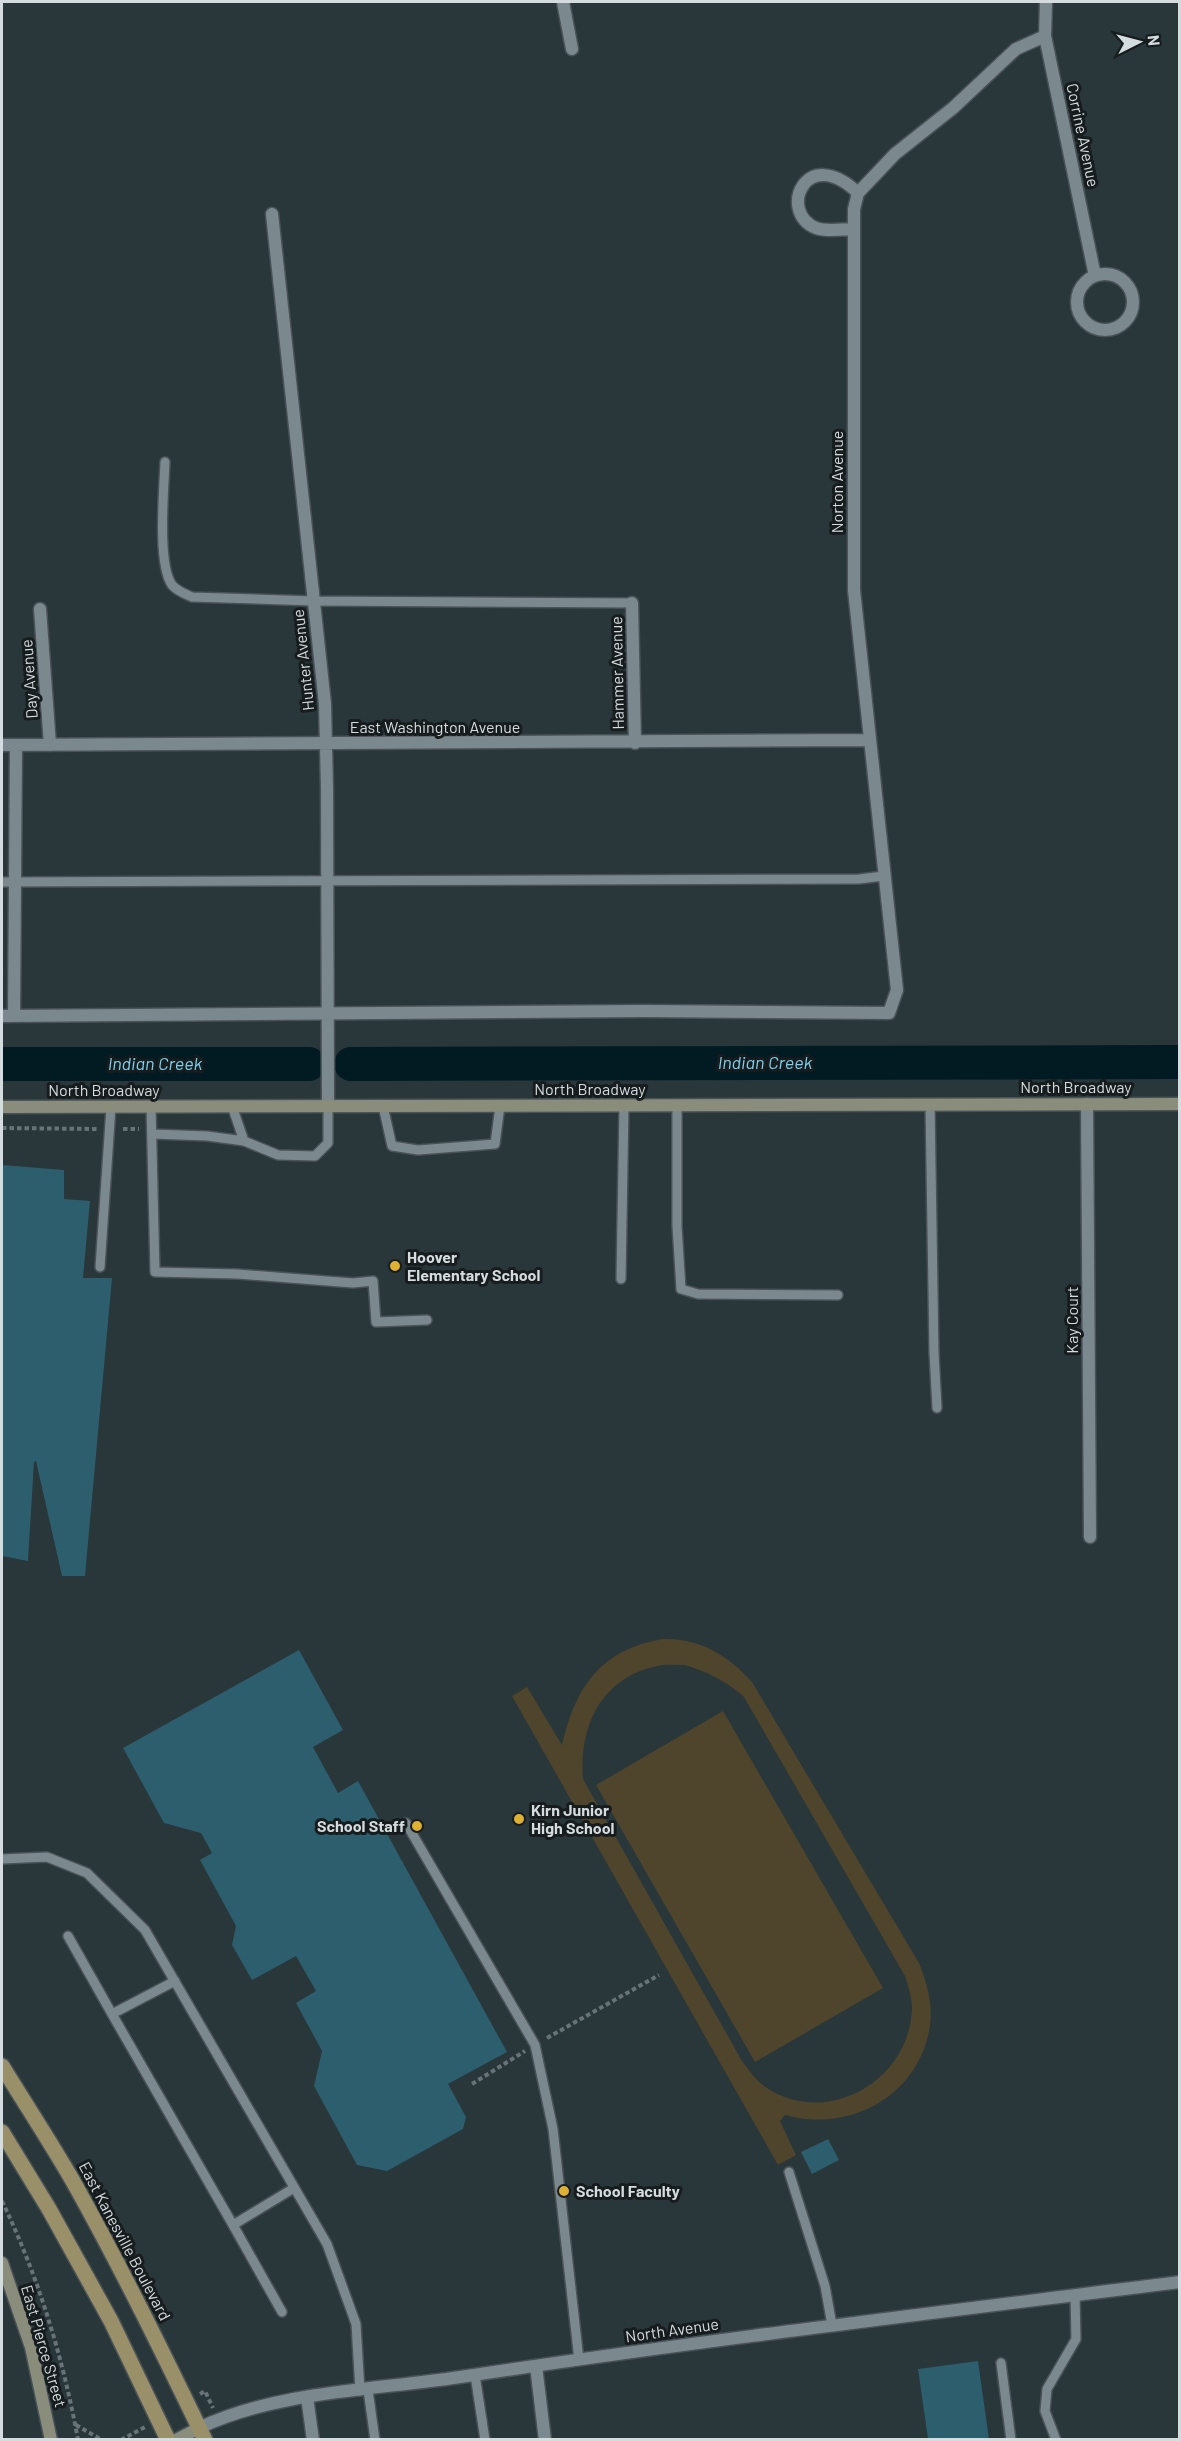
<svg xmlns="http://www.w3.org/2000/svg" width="1181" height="2441" font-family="Barlow,sans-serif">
<rect width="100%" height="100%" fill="#29363a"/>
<path fill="#4f452c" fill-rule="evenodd" d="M 663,1639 C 700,1638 728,1655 752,1682 L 919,1963 C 927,1983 933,2004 930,2026 C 919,2096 850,2133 785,2115 L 780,2121 L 796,2155 L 778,2165 L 512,1696 L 527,1687 L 562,1745 C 575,1687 601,1649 663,1639 ZM 685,1665 C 708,1672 726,1681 744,1697 L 905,1976 C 908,1986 912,1998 912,2007 C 911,2080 828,2128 767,2088 C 756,2081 749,2070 742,2061 L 583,1779 C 579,1726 601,1678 657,1666 C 666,1664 676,1665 685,1665 Z
M 723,1711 L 883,1988 L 755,2062 L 596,1785 Z"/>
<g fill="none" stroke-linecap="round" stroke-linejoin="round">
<path stroke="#021b23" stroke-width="34" d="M 2,1064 L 309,1064
M 351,1064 L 1180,1062"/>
</g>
<path fill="#2c5e6d" d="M 2,1165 L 64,1170 L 64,1199 L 90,1201 L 83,1278 L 112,1278 L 85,1576 L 62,1576 L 36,1461 L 34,1462 L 28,1561 L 2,1556 Z
M 299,1650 L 343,1730 L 313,1747 L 338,1793 L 358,1781 L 507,2052 L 448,2084 L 466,2117 L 463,2129 L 387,2171 L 357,2165 L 314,2086 L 322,2051 L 296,2003 L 316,1991 L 296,1956 L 252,1980 L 232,1945 L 236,1926 L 200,1860 L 212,1853 L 201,1833 L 164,1823 L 123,1748 Z
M 828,2139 L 839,2160 L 812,2174 L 801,2152 Z
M 978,2361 L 989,2439 L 928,2439 L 918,2369 Z"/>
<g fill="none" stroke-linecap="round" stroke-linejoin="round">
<g stroke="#495256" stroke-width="12">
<path id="lane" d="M 165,462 C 164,489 157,564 172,585 C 177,591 185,594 192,597 L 314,601 L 632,603
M 2,882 L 859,879 L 884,876
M 930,1104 L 934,1353 L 937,1408
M 677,1105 L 677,1226 L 681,1289 L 698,1294 L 838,1295
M 232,1106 L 244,1141 L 278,1155 L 315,1156 L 328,1143 L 328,1106
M 383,1106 L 392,1146 L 418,1150 L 495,1144 L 500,1106
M 151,1107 L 155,1272 L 238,1274 L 353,1283 L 373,1281 L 376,1322 L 427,1320
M 152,1134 L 207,1136 L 244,1141
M 100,1267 L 111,1107
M 621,1279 L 624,1105
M 406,1823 L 535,2045 L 553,2129 L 579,2360
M 2,1859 L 47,1857 L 87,1873 L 145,1930 L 327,2244 L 356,2324 L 360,2391
M 68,1936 L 112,2014
M 175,1981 L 112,2014 L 233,2225 L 294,2188
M 789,2172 L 825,2286 L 832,2325
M 233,2225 L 282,2312
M 1001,2363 L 1011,2440
M 475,2375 L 485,2440
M 368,2390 L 375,2440
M 1056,2440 L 1045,2411 L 1047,2389 L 1076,2339 L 1075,2295"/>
</g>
<g stroke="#495256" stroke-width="15">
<path id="street" d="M 563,2 L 572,49
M 1046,2 L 1045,36 L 1095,276
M 272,214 L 325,704 L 327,789 L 328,1106
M 854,229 C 842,229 827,232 816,228 C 777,212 806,143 858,193
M1077 302a28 28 0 1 1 56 0a28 28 0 1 1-56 0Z
M 632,603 L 635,743
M 40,609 L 50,745
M 2,745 L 869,740
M 2,1016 L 643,1011 L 889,1013 L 897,990 L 854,590 L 854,209 L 858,193 L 895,154 L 953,108 L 1016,49 L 1045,36
M 14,1016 L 16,745
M 1087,1104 L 1090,1537
M 536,2366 L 545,2440
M 307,2397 L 313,2440
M 199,2428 C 279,2390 380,2390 467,2376 C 704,2340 942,2312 1180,2282"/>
</g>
<g stroke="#495256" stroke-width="15">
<path id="secondary" d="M 2,1107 L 1180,1104
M 2,2263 L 31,2347 L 51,2440
M 176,2440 L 199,2428"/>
</g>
<g stroke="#495256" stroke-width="18">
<path id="primary" d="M 2,2066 C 26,2105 51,2143 74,2183 C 121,2267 163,2353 205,2440
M 2,2132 L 49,2209 L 111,2321 L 168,2440"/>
</g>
<path stroke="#687377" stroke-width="4" stroke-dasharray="4.5 3" stroke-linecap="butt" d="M 2,1128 L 97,1129
M 123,1129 L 139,1129
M 547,2038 L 659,1975
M 472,2084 L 525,2051
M 2,2201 C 38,2276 63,2357 78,2440
M 200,2394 L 205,2391 L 213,2408
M 76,2425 L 102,2440
M 121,2440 L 145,2427"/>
<use href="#lane" stroke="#7b898e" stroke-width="9"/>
<use href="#street" stroke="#7b898e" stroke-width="12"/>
<use href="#secondary" stroke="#8a8c7c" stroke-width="12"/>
<use href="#primary" stroke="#998f69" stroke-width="15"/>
</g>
<g fill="#deb133" stroke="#171c1e" stroke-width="2">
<circle cx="395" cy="1266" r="6"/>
<circle cx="519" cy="1819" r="6"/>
<circle cx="417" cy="1826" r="6"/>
<circle cx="564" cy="2191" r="6"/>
</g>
<g text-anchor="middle" stroke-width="6" stroke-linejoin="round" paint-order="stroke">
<g font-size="16" fill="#d5dcdf" stroke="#171c1e">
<text transform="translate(1083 135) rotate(78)" y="6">Corrine Avenue</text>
<text transform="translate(837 482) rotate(-90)" y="6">Norton Avenue</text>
<text transform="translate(303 660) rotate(-96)" y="6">Hunter Avenue</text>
<text transform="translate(617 673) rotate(-91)" y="6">Hammer Avenue</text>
<text transform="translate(29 679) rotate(-94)" y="6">Day Avenue</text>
<text x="435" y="733">East Washington Avenue</text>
<text x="1076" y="1093">North Broadway</text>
<text x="590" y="1095">North Broadway</text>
<text x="104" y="1096">North Broadway</text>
<text transform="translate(1072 1320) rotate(-90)" y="6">Kay Court</text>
<text transform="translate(125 2241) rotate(62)" y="6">East Kanesville Boulevard</text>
<text transform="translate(672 2330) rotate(-8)" y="6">North Avenue</text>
<text transform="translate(44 2346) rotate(74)" y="6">East Pierce Street</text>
</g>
<g font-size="16" font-weight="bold" fill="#d5dcdf" stroke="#171c1e" text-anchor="start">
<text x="407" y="1263">Hoover<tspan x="407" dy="18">Elementary School</tspan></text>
<text x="531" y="1816">Kirn Junior<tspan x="531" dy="18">High School</tspan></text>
<text x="405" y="1832" text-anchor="end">School Staff</text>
<text x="576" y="2197">School Faculty</text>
</g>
<g font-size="18" font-style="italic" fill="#7dd0eb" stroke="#171c1e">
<text x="765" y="1069">Indian Creek</text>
<text x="155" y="1070">Indian Creek</text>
</g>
</g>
<rect width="1181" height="2441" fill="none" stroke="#d5dcdf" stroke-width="6"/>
<g transform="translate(1139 42) rotate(84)" stroke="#171c1e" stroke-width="4.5" paint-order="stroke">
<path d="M0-4.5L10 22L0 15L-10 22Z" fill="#d5dcdf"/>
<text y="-9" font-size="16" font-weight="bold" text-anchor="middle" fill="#d5dcdf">N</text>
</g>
</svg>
